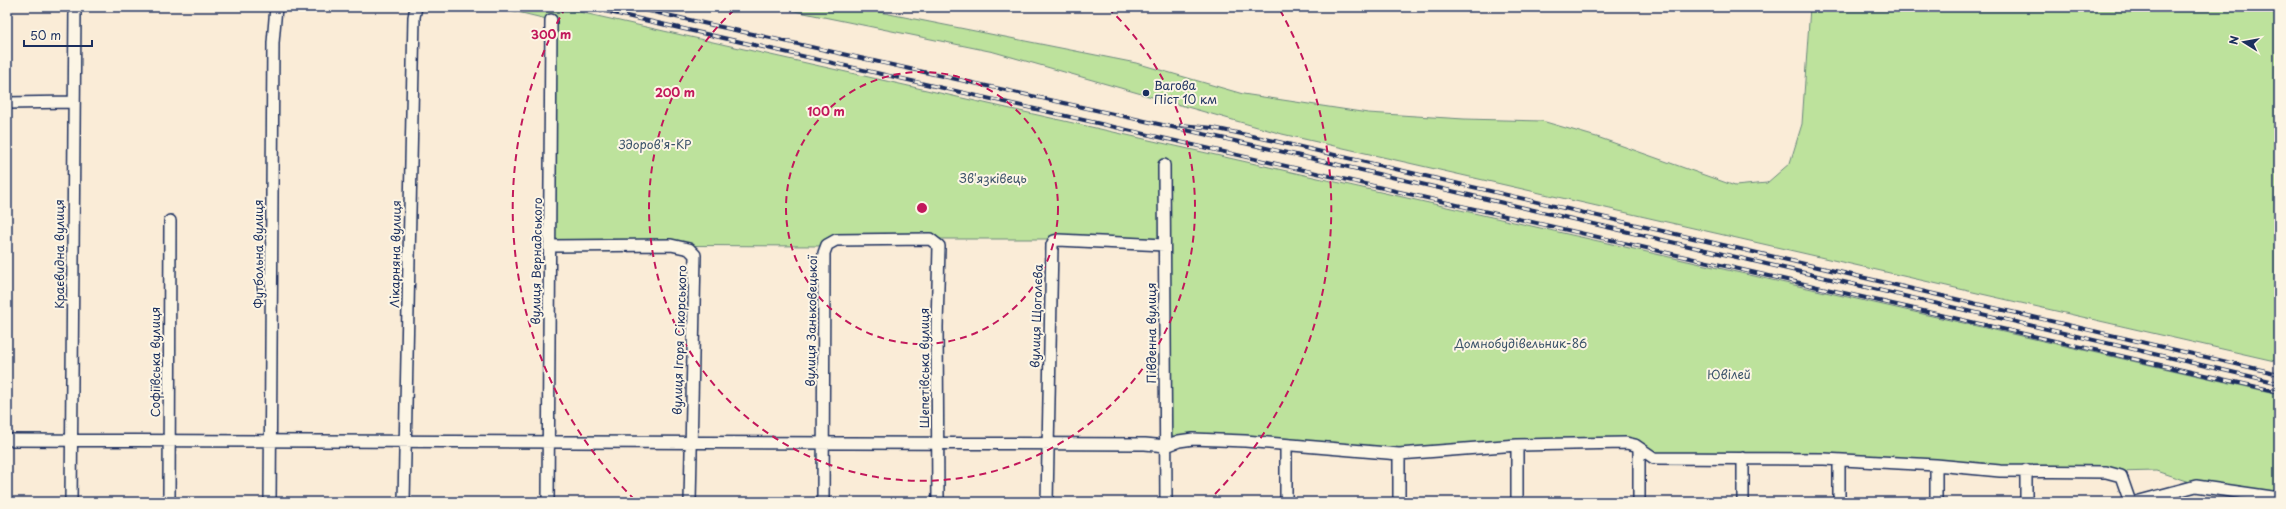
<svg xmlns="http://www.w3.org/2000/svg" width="2286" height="509" font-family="'Playpen Sans',sans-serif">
<rect width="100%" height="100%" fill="#faecd7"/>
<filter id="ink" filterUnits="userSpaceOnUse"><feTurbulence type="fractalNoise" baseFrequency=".025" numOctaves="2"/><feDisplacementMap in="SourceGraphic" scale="8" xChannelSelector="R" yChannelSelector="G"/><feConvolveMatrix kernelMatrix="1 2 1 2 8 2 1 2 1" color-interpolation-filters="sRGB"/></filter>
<g filter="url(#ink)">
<path fill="#bde29c" stroke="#6c887d" d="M 497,7 L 557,7 L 2279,394 L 2279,497 L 2195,484 L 2156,471 L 2116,472 L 1645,452 L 1643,443 L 1518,440 L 1401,448 L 1170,436 L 1170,303 L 1164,244 L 1056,239 L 835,239 L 821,246 L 554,245 L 555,21 Z
M 775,7 L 854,7 L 1136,63 L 1243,94 L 1368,113 L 1464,119 L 1542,121 L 1600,138 L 1735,186 L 1767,183 L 1790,163 L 1802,124 L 1810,7 L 2279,7 L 2279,362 L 1282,134 L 994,52 Z"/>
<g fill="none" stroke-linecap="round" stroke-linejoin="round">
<g stroke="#1b2f5e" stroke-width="14">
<path id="street" d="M 7,103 L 74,102
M 1164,165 L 1166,502
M 551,246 L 671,245 L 689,249 L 695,255 L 690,502
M 7,440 L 1145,444 L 1166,446 L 1179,441 L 1193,439 L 1245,441 L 1399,454 L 1517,445 L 1626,443 L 1635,445 L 1654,458 L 1824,459 L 1936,465 L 2000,471 L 2106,472 L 2121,476 L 2130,502
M 1517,445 L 1517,502
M 1286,446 L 1286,502
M 1399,454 L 1399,502
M 1743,458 L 1743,502
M 1839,461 L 1839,502
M 1936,465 L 1936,502
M 2026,470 L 2026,502
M 71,502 L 75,7
M 169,502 L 170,221
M 270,502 L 273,43 L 276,7
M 404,502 L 414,17 L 416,7
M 548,502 L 551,20
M 823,502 L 824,253 L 827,245 L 836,240 L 930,239 L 939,246 L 937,327 L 938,502
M 1047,502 L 1052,245 L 1054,241 L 1058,240 L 1164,245
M 1639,502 L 1639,449
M 2136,502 L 2196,486 L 2279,498"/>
</g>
<use href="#street" stroke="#fcf5e5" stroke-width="11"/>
<g stroke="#1b2f5e" stroke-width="4">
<path id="rail" d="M 587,7 L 2279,392
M 631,7 L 1262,147 L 2279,383
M 1181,125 L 1213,128 L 1266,139 L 2279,374"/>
</g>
<use href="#rail" stroke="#fcf5e5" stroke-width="2.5" stroke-dasharray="8" stroke-linecap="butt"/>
</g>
</g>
<g fill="none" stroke="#c2185b" stroke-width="2" stroke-dasharray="7 5">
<circle cx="922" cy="208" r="136"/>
<path d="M1108 8A273 273 0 1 1 736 8"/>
<path d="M635 500A409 409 0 0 1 564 10M1280 10A409 409 0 0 1 1209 500"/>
</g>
<circle fill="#1b2f5e" stroke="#fcf5e5" stroke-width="1.5" cx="1146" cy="93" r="4"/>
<g text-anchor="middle" stroke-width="4" stroke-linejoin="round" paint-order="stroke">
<g font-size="12" fill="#1b2f5e" stroke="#fcf5e5" text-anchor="start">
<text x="1154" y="90">Вагова<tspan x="1154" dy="14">Піст 10 км</tspan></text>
</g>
<g font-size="12" fill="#3b536a" stroke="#fcf5e5">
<text x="655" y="149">Здоров'я-КР</text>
<text x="993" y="183">Зв'язківець</text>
<text x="1521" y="348">Домнобудівельник-86</text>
<text x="1729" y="379">Ювілей</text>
</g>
<g font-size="12" fill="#1b2f5e" stroke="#fcf5e5">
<text transform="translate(60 254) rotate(-90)" y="4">Краєвидна вулиця</text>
<text transform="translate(259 254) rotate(-90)" y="4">Футбольна вулиця</text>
<text transform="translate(396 254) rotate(-89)" y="4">Лікарняна вулиця</text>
<text transform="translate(537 261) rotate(-89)" y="4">вулиця Вернадського</text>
<text transform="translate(1037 316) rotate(-88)" y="4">вулиця Щоголєва</text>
<text transform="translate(812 321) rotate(-89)" y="4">вулиця Заньковецької</text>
<text transform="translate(1152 333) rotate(-90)" y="4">Південна вулиця</text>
<text transform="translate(680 340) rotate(-88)" y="4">вулиця Ігоря Сікорського</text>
<text transform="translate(156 362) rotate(-90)" y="4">Софіївська вулиця</text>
<text transform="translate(925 368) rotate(-90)" y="4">Шепетівська вулиця</text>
</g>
</g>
<circle cx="922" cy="208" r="6" fill="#c2185b" stroke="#fcf5e5" stroke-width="2"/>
<g font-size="12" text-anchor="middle" font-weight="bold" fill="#c2185b" stroke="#fcf5e5" stroke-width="4" stroke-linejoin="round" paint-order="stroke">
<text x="551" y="39">300 m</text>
<text x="675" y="97">200 m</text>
<text x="826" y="116">100 m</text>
</g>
<rect width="2286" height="509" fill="none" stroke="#fcf5e5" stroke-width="24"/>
<rect x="12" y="12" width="2262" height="485" fill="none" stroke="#1b2f5e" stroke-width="1.5" filter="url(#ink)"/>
<g transform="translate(2244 42) rotate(281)" stroke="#fcf5e5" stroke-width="3" paint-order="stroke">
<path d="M0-3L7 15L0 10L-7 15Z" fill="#1b2f5e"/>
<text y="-6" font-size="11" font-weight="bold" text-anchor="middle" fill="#1b2f5e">N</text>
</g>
<path d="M24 40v6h68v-6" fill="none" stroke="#1b2f5e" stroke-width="2"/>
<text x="30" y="40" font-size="12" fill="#1b2f5e" stroke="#fcf5e5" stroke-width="3" paint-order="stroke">50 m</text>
</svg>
